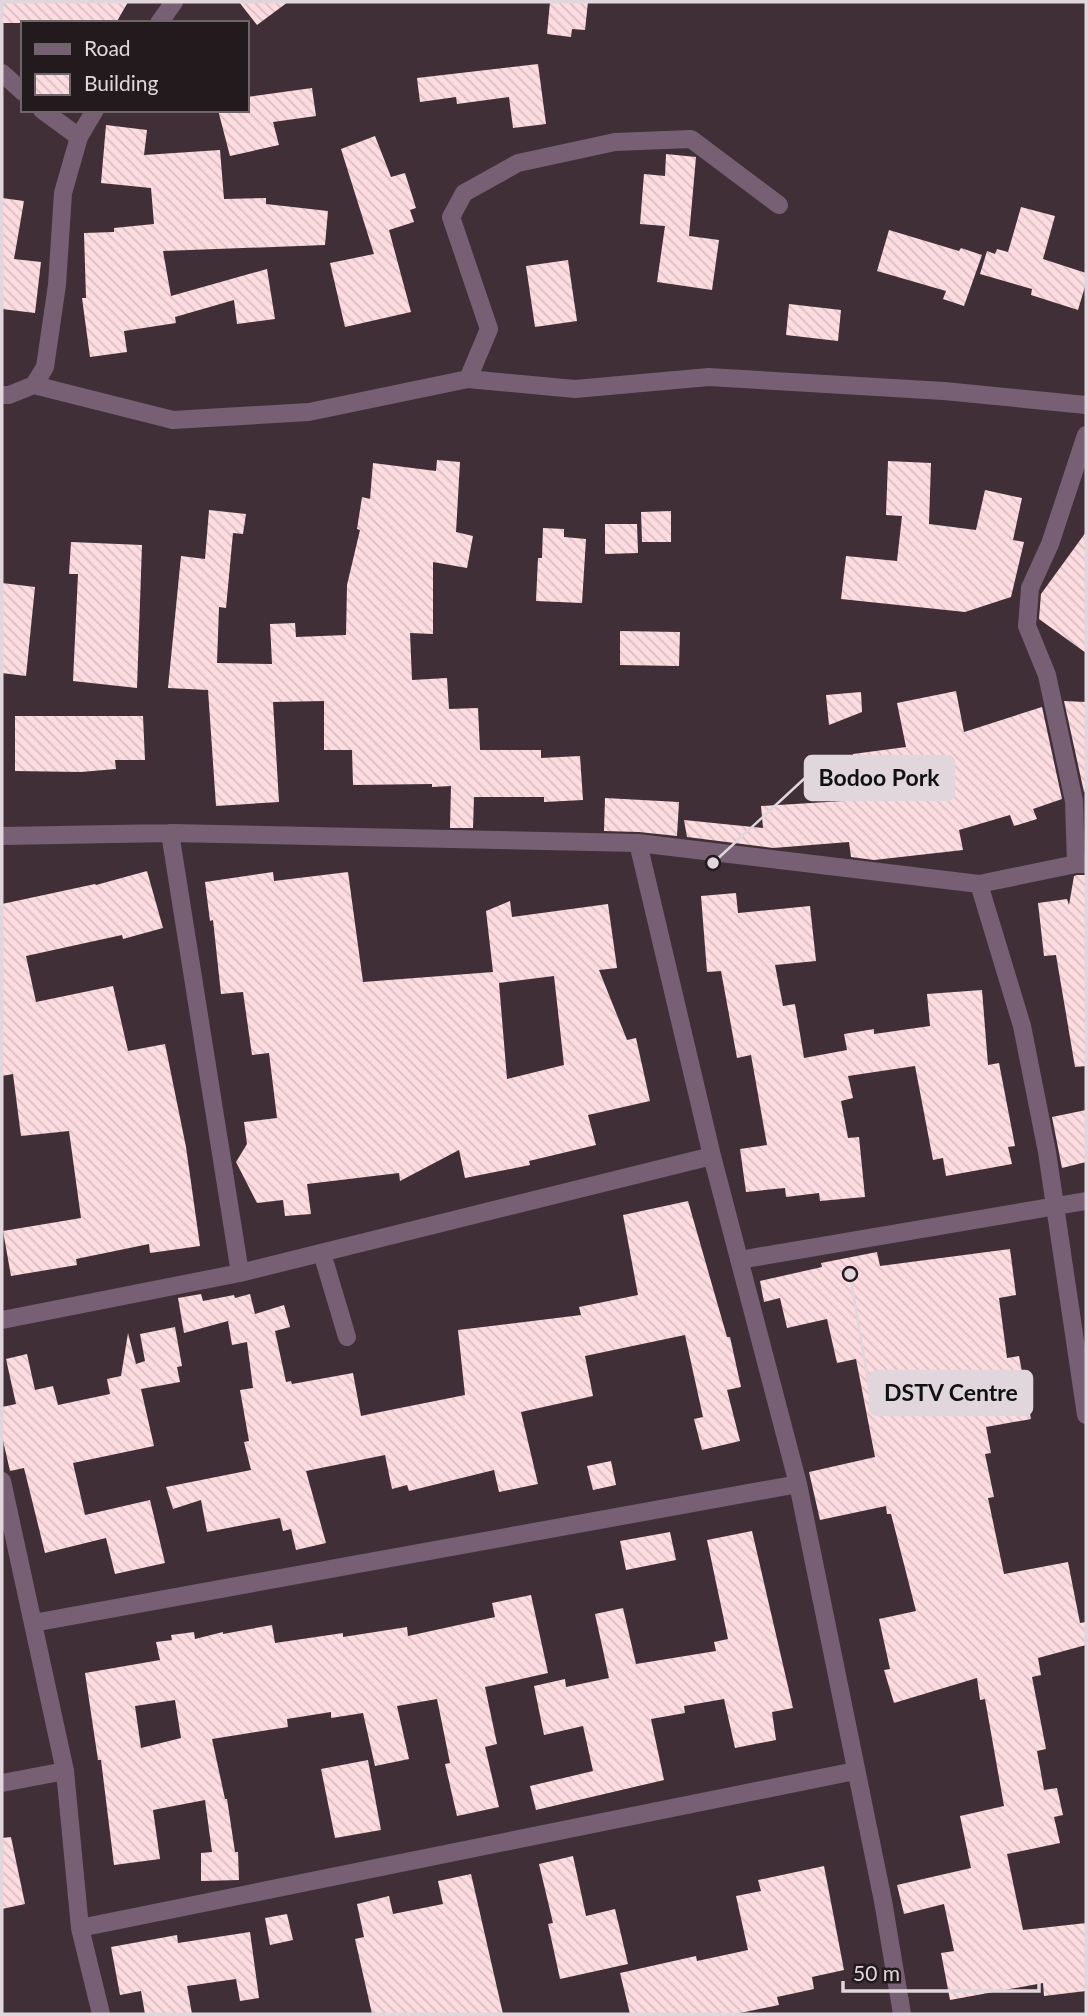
<svg xmlns="http://www.w3.org/2000/svg" width="1088" height="2016" font-family="Lato,sans-serif">
<defs>
<pattern id="building-back-hatch" width="6" height="6" patternUnits="userSpaceOnUse" patternTransform="scale(1.75)"><rect width="6" height="6" fill="#fddce1"/><path d="M-1 5l2 2M0 0l6 6M5-1l2 2" fill="none" stroke="#d8bdc1"/></pattern>
</defs>
<rect width="100%" height="100%" fill="#412f38"/>
<path fill="url(#building-back-hatch)" fill-rule="evenodd" d="M 2,2 L 128,2 L 116,23 L 2,23 Z
M 239,2 L 288,2 L 257,25 Z
M 550,2 L 588,2 L 585,30 L 572,29 L 571,37 L 547,34 Z
M 538,64 L 546,124 L 513,128 L 509,97 L 457,104 L 456,97 L 420,102 L 417,78 Z
M 312,88 L 316,116 L 273,122 L 279,145 L 230,156 L 218,110 L 247,110 L 247,97 Z
M 106,125 L 147,130 L 144,155 L 220,150 L 224,199 L 266,198 L 266,204 L 328,211 L 325,245 L 163,251 L 171,296 L 267,269 L 275,319 L 237,324 L 234,300 L 175,317 L 176,323 L 124,331 L 127,352 L 90,357 L 82,298 L 86,298 L 84,233 L 114,232 L 114,228 L 154,224 L 151,188 L 101,183 Z
M 375,136 L 391,177 L 405,173 L 416,208 L 410,210 L 414,222 L 389,230 L 411,312 L 345,327 L 330,263 L 374,254 L 341,149 Z
M 666,154 L 696,157 L 689,236 L 719,240 L 712,290 L 657,282 L 665,226 L 640,224 L 644,174 L 665,176 Z
M 2,198 L 24,201 L 14,259 L 41,262 L 35,313 L 2,309 Z
M 1021,207 L 1055,216 L 1043,259 L 1086,273 L 1086,283 L 1078,310 L 1031,295 L 1032,289 L 980,274 L 987,251 L 995,254 L 997,249 L 1008,252 Z
M 889,230 L 959,251 L 961,248 L 982,255 L 964,306 L 943,299 L 946,291 L 877,271 Z
M 568,260 L 577,321 L 535,327 L 526,266 Z
M 789,304 L 841,310 L 838,341 L 786,335 Z
M 437,460 L 460,462 L 456,532 L 473,536 L 467,568 L 433,562 L 433,634 L 410,633 L 412,680 L 447,678 L 449,709 L 478,708 L 480,750 L 541,750 L 541,758 L 580,756 L 583,800 L 544,802 L 544,797 L 474,797 L 473,828 L 450,828 L 451,786 L 432,787 L 432,784 L 353,785 L 352,750 L 324,750 L 324,701 L 273,702 L 279,802 L 216,806 L 208,690 L 168,688 L 181,556 L 205,559 L 209,510 L 246,514 L 243,534 L 233,533 L 226,608 L 219,607 L 217,663 L 272,664 L 270,624 L 295,623 L 296,637 L 346,635 L 347,585 L 360,530 L 357,529 L 362,497 L 370,499 L 373,463 L 436,471 Z
M 888,461 L 931,463 L 929,524 L 976,530 L 985,490 L 1022,498 L 1013,540 L 1024,542 L 1011,597 L 965,612 L 841,599 L 846,556 L 897,561 L 902,516 L 886,515 Z
M 671,511 L 671,542 L 642,542 L 641,512 Z
M 605,524 L 637,524 L 638,553 L 605,554 Z
M 543,528 L 564,529 L 564,537 L 586,539 L 582,603 L 536,601 L 538,558 L 542,558 Z
M 1086,532 L 1086,653 L 1039,619 L 1041,594 Z
M 71,542 L 142,545 L 137,688 L 73,681 L 78,574 L 69,574 Z
M 2,583 L 35,587 L 26,676 L 2,673 Z
M 620,631 L 680,632 L 679,666 L 620,665 Z
M 956,691 L 964,732 L 1042,707 L 1062,799 L 1033,809 L 1037,819 L 1014,826 L 1010,815 L 959,830 L 963,850 L 874,860 L 851,857 L 849,842 L 773,848 L 687,837 L 684,820 L 763,828 L 761,806 L 844,801 L 843,793 L 858,792 L 853,754 L 906,747 L 897,703 Z
M 861,692 L 862,712 L 829,725 L 826,695 Z
M 1064,701 L 1086,702 L 1086,791 L 1084,792 Z
M 15,716 L 143,716 L 145,760 L 115,760 L 116,769 L 81,772 L 15,771 Z
M 605,798 L 679,802 L 677,836 L 639,832 L 604,831 Z
M 147,871 L 163,928 L 123,939 L 122,935 L 26,956 L 36,1002 L 113,986 L 128,1051 L 165,1044 L 186,1147 L 200,1246 L 150,1253 L 149,1244 L 76,1259 L 77,1265 L 11,1276 L 3,1231 L 81,1218 L 69,1131 L 21,1136 L 13,1074 L 2,1076 L 2,904 L 95,884 L 96,885 Z
M 273,872 L 274,881 L 348,872 L 363,982 L 493,972 L 486,911 L 510,901 L 512,917 L 608,904 L 617,968 L 599,970 L 627,1040 L 636,1038 L 650,1101 L 588,1115 L 596,1145 L 529,1161 L 530,1165 L 465,1178 L 459,1150 L 400,1181 L 399,1173 L 307,1184 L 311,1214 L 285,1216 L 283,1200 L 257,1203 L 236,1162 L 247,1144 L 244,1122 L 277,1118 L 269,1053 L 252,1055 L 243,992 L 221,994 L 213,920 L 210,921 L 205,882 ZM 554,976 L 564,1065 L 507,1079 L 499,983 Z
M 1077,875 L 1086,875 L 1086,1066 L 1075,1067 L 1056,955 L 1044,956 L 1038,903 L 1067,899 L 1069,905 L 1074,876 Z
M 736,893 L 738,913 L 810,906 L 816,961 L 775,965 L 783,1006 L 795,1004 L 804,1058 L 847,1050 L 844,1034 L 874,1029 L 874,1034 L 930,1026 L 927,994 L 982,990 L 988,1065 L 999,1063 L 1015,1146 L 1008,1147 L 1012,1164 L 946,1176 L 943,1158 L 933,1160 L 915,1066 L 848,1076 L 853,1098 L 841,1101 L 848,1138 L 859,1137 L 865,1197 L 820,1201 L 819,1193 L 786,1197 L 785,1188 L 746,1192 L 740,1149 L 767,1145 L 751,1055 L 737,1058 L 721,971 L 707,972 L 701,896 Z
M 1086,1110 L 1086,1162 L 1062,1168 L 1052,1117 Z
M 688,1201 L 727,1337 L 730,1337 L 741,1387 L 727,1390 L 740,1441 L 702,1450 L 694,1419 L 703,1417 L 685,1335 L 585,1356 L 593,1396 L 521,1412 L 538,1484 L 499,1492 L 494,1470 L 409,1491 L 407,1485 L 392,1489 L 385,1455 L 306,1471 L 326,1543 L 296,1550 L 291,1529 L 283,1531 L 280,1518 L 207,1532 L 201,1500 L 173,1509 L 166,1487 L 251,1470 L 244,1442 L 249,1441 L 240,1390 L 253,1388 L 247,1342 L 232,1345 L 228,1321 L 184,1333 L 178,1298 L 201,1294 L 203,1301 L 234,1295 L 235,1298 L 250,1294 L 255,1314 L 284,1305 L 290,1327 L 275,1331 L 286,1382 L 291,1381 L 292,1384 L 353,1373 L 361,1416 L 370,1414 L 465,1395 L 458,1330 L 581,1315 L 579,1307 L 638,1295 L 623,1215 Z
M 1010,1249 L 1016,1295 L 999,1298 L 1007,1358 L 1019,1356 L 1031,1419 L 986,1427 L 991,1453 L 985,1454 L 994,1497 L 988,1498 L 1004,1574 L 1068,1562 L 1080,1623 L 1086,1622 L 1086,1645 L 1038,1658 L 1041,1675 L 1032,1677 L 1046,1749 L 1037,1751 L 1044,1790 L 1057,1788 L 1063,1815 L 1054,1817 L 1060,1843 L 1007,1854 L 1023,1930 L 1086,1923 L 1086,1991 L 1044,1996 L 1043,1983 L 950,2000 L 941,1953 L 954,1951 L 944,1904 L 904,1914 L 897,1885 L 971,1868 L 960,1816 L 1004,1806 L 985,1699 L 980,1700 L 977,1678 L 894,1703 L 884,1670 L 890,1669 L 879,1619 L 916,1611 L 891,1514 L 887,1514 L 886,1506 L 820,1520 L 809,1472 L 875,1457 L 856,1359 L 837,1363 L 827,1319 L 787,1328 L 780,1298 L 764,1302 L 760,1281 L 822,1267 L 821,1263 L 877,1252 L 880,1266 Z
M 175,1327 L 182,1366 L 177,1367 L 180,1382 L 141,1389 L 154,1446 L 73,1463 L 85,1515 L 150,1500 L 165,1563 L 115,1574 L 106,1538 L 45,1553 L 24,1468 L 10,1471 L 2,1436 L 2,1407 L 16,1404 L 6,1359 L 27,1354 L 35,1390 L 53,1386 L 58,1405 L 110,1394 L 107,1379 L 121,1376 L 128,1333 L 136,1364 L 145,1361 L 140,1334 Z
M 611,1461 L 616,1485 L 593,1490 L 587,1466 Z
M 752,1531 L 793,1708 L 772,1712 L 776,1740 L 735,1748 L 724,1699 L 684,1706 L 685,1713 L 651,1719 L 664,1780 L 536,1810 L 530,1786 L 593,1771 L 583,1726 L 544,1735 L 534,1686 L 565,1679 L 566,1687 L 609,1678 L 595,1614 L 623,1608 L 636,1664 L 716,1651 L 714,1642 L 728,1639 L 707,1540 Z
M 670,1532 L 676,1560 L 626,1570 L 620,1541 Z
M 531,1595 L 548,1673 L 485,1687 L 497,1744 L 485,1747 L 499,1807 L 457,1816 L 445,1764 L 450,1763 L 437,1699 L 397,1706 L 409,1759 L 375,1766 L 363,1713 L 331,1718 L 331,1712 L 287,1719 L 288,1727 L 212,1739 L 225,1799 L 227,1799 L 235,1852 L 238,1852 L 239,1880 L 201,1881 L 201,1853 L 212,1852 L 205,1800 L 153,1810 L 160,1859 L 114,1865 L 101,1760 L 98,1760 L 85,1673 L 160,1660 L 156,1642 L 172,1640 L 171,1635 L 194,1632 L 195,1639 L 223,1632 L 223,1634 L 272,1625 L 275,1643 L 343,1633 L 343,1637 L 407,1627 L 408,1636 L 495,1617 L 492,1603 ZM 175,1700 L 181,1738 L 141,1748 L 135,1706 Z
M 368,1760 L 381,1830 L 335,1838 L 321,1769 Z
M 11,1837 L 25,1904 L 2,1909 L 2,1838 Z
M 573,1856 L 586,1916 L 615,1909 L 628,1964 L 560,1979 L 548,1924 L 553,1923 L 539,1864 Z
M 824,1866 L 844,1970 L 812,1977 L 814,1989 L 777,1997 L 779,2005 L 735,2014 L 630,2014 L 620,1973 L 696,1956 L 697,1961 L 748,1950 L 736,1896 L 761,1891 L 758,1880 Z
M 471,1874 L 503,2014 L 372,2014 L 355,1939 L 364,1937 L 357,1904 L 389,1896 L 393,1914 L 443,1904 L 438,1881 Z
M 287,1914 L 293,1940 L 270,1945 L 265,1918 Z
M 250,1932 L 259,1998 L 240,2001 L 236,1979 L 187,1986 L 192,2014 L 145,2014 L 141,1991 L 120,1995 L 111,1947 L 177,1935 L 178,1943 Z"/>
<g fill="none" stroke-linecap="round" stroke-linejoin="round">
<path stroke="#776073" stroke-width="18" d="M 159,23 L 174,2
M 2,73 L 23,92
M 42,110 L 79,137
M 468,379 L 489,329 L 451,217 L 464,193 L 518,163 L 615,142 L 691,139 L 779,205
M 34,385 L 45,367 L 57,285 L 63,193 L 79,137 L 95,110
M 2,395 L 9,395 L 34,385 L 173,420 L 309,412 L 468,379 L 575,389 L 709,377 L 944,391 L 1086,405
M 170,833 L 240,1273
M 2,836 L 170,833 L 638,843 L 979,884 L 1076,864 L 1086,864
M 638,843 L 712,1156 L 798,1484 L 883,1901 L 902,2014
M 1076,864 L 1074,801 L 1047,675 L 1027,626 L 1030,588 L 1050,544 L 1086,435
M 979,884 L 1022,1026 L 1047,1152 L 1086,1415
M 322,1253 L 347,1337
M 739,1260 L 1086,1201
M 2,1320 L 240,1273 L 712,1156
M 2,1481 L 65,1771 L 80,1928 L 101,2014
M 33,1623 L 798,1484
M 2,1783 L 65,1771
M 80,1928 L 855,1771"/>
</g>
<path fill="none" stroke="#e1d6db" stroke-width="2.5" d="M713 863L805 778M850 1274L870 1393"/>
<g fill="#e1d6db" stroke="#231a1e" stroke-width="2.5">
<circle cx="713" cy="863" r="7"/>
<circle cx="850" cy="1274" r="7"/>
</g>
<g fill="#e1d6db" stroke="#e1d6db" stroke-width="2.5">
<rect x="805" y="756" width="149" height="44" rx="7"/>
<rect x="870" y="1371" width="162" height="44" rx="7"/>
</g>
<g font-size="23" text-anchor="middle" font-weight="bold" fill="#111">
<text x="879" y="786">Bodoo Pork</text>
<text x="951" y="1401">DSTV Centre</text>
</g>
<rect width="1088" height="2016" fill="none" stroke="#e1d6db" stroke-width="7"/>
<rect x="21" y="21" width="228" height="91" fill="#231a1e" stroke="#6f656a" stroke-width="2"/>
<rect x="35" y="44" width="35" height="10" fill="#776073" stroke="#6f656a" stroke-width="2"/>
<text x="84" y="56" font-size="21" fill="#e1d6db">Road</text>
<rect x="35" y="74" width="35" height="21" fill="url(#building-back-hatch)" stroke="#6f656a" stroke-width="2"/>
<text x="84" y="91" font-size="21" fill="#e1d6db">Building</text>
<path d="M843 1981v10h196v-10" fill="none" stroke="#e1d6db" stroke-width="3.5"/>
<text x="853" y="1981" font-size="21" fill="#e1d6db" stroke="#231a1e" stroke-width="5" paint-order="stroke">50 m</text>
</svg>
